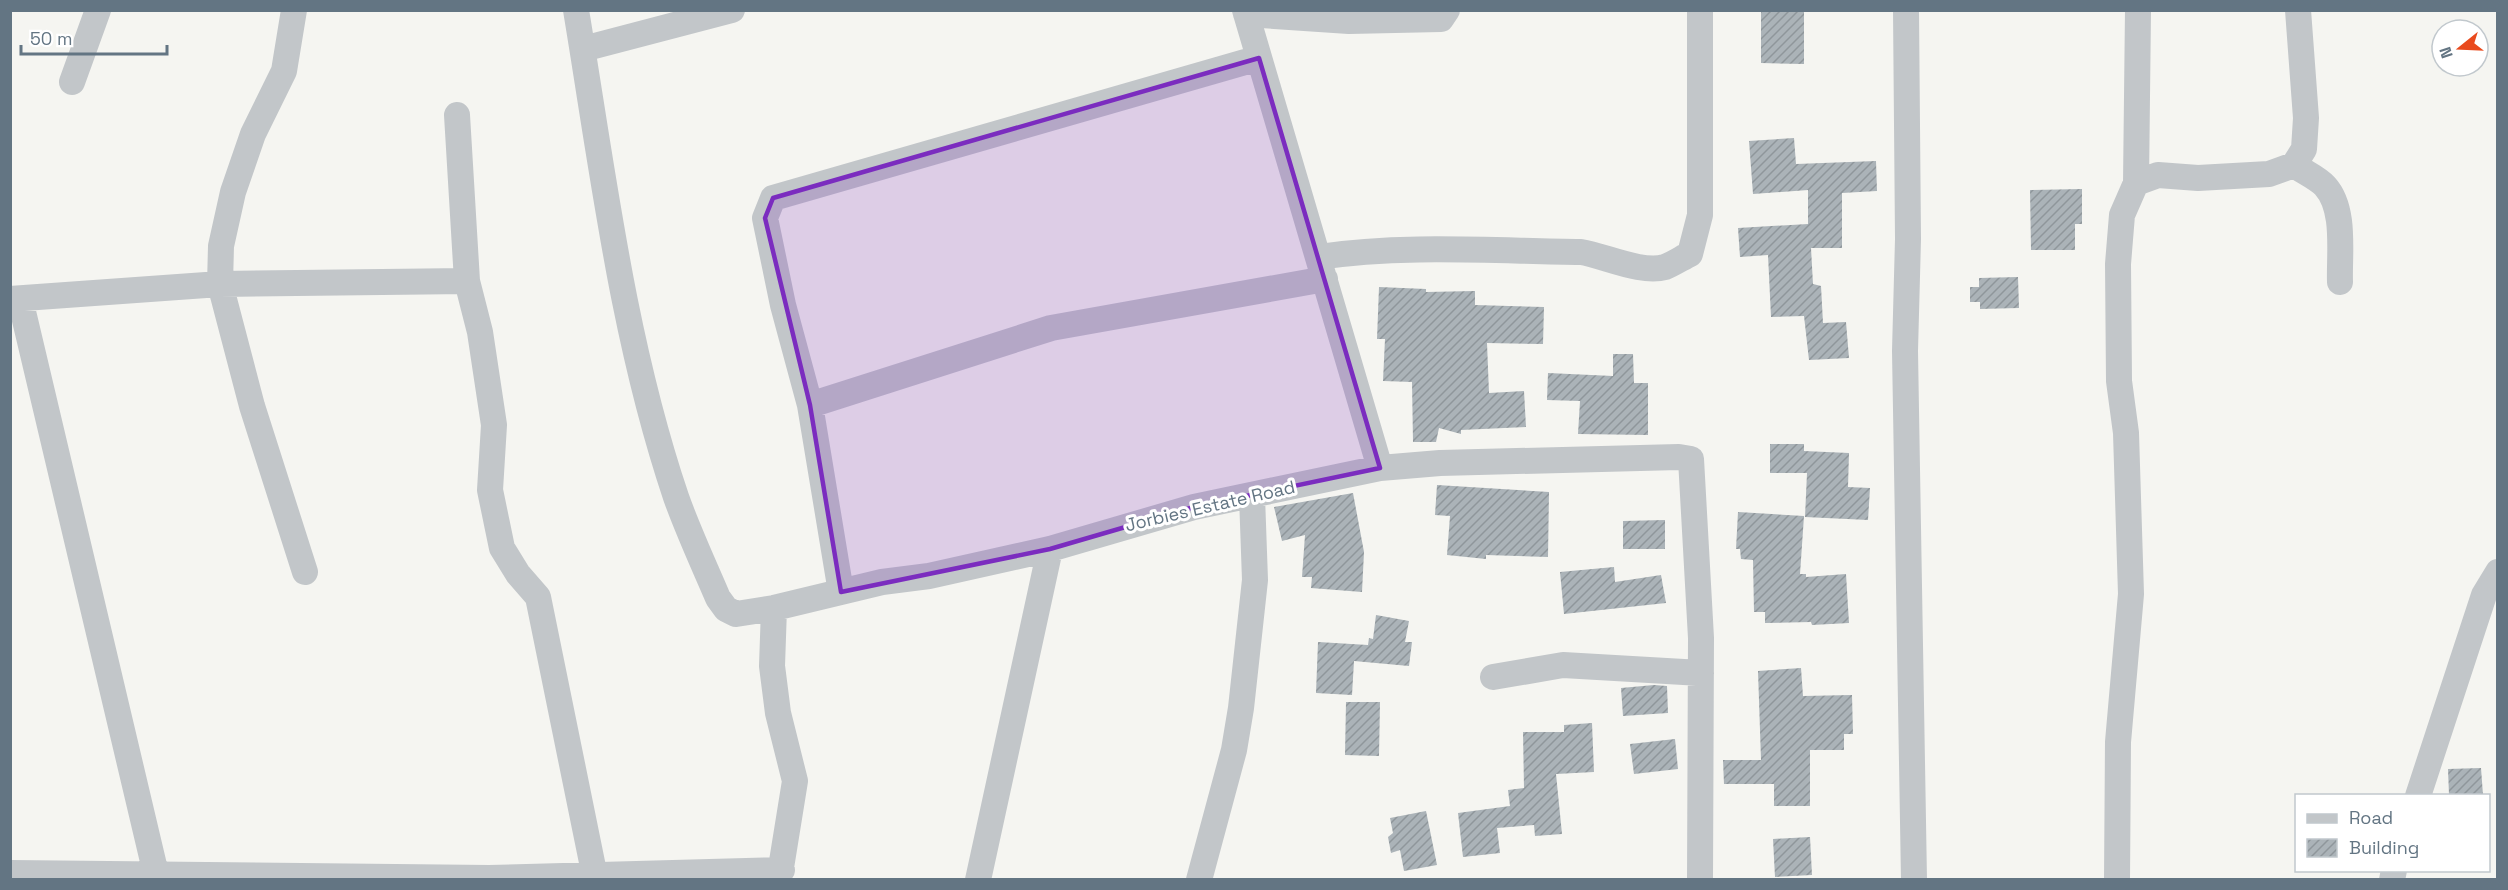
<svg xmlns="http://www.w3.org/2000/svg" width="2508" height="890" font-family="'Space Grotesk',sans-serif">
<defs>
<pattern id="building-hatch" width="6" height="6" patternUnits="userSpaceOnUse" patternTransform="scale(1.5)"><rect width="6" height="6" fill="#abb3b8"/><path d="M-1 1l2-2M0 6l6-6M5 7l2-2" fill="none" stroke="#8f969b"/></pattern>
</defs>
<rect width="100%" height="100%" fill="#f5f5f1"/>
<path fill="url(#building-hatch)" d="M 1761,10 L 1804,11 L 1804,64 L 1761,63 Z
M 1794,138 L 1796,164 L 1876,161 L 1877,191 L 1842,193 L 1842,248 L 1811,248 L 1813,284 L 1821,286 L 1823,323 L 1846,322 L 1849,358 L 1809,360 L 1804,316 L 1771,317 L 1768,255 L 1740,257 L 1738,228 L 1808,224 L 1808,190 L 1753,194 L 1749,141 Z
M 2082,189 L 2082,224 L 2075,224 L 2075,250 L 2031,250 L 2030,190 Z
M 2018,277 L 2019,308 L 1980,309 L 1980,302 L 1970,302 L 1970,287 L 1979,287 L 1979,278 Z
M 1379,287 L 1426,289 L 1426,292 L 1475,291 L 1475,305 L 1544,307 L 1543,344 L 1487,343 L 1489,393 L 1524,391 L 1526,427 L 1461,430 L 1461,434 L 1439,428 L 1436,442 L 1413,442 L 1412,382 L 1383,381 L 1385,339 L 1377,339 Z
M 1613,354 L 1633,354 L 1634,383 L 1648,383 L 1648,435 L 1578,434 L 1580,401 L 1547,400 L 1548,373 L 1613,376 Z
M 1770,444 L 1804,444 L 1804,451 L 1849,453 L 1848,487 L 1870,488 L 1868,520 L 1805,517 L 1807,473 L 1770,473 Z
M 1437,485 L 1549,492 L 1548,557 L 1486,555 L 1486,559 L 1447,555 L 1450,516 L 1435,515 Z
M 1353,493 L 1364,552 L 1362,592 L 1311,588 L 1312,577 L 1302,577 L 1305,535 L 1282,541 L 1274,507 Z
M 1738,512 L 1804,516 L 1800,574 L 1806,574 L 1806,577 L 1846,574 L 1849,623 L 1812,625 L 1811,622 L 1765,623 L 1765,612 L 1754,612 L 1753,560 L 1741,559 L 1740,549 L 1736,549 Z
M 1665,520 L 1665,549 L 1623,549 L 1623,521 Z
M 1614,567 L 1615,582 L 1661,575 L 1666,603 L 1564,614 L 1560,572 Z
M 1376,615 L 1409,621 L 1405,642 L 1412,642 L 1409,666 L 1354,661 L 1352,695 L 1316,693 L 1318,642 L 1368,645 L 1369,638 L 1373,639 Z
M 1801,668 L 1803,696 L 1852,695 L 1853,734 L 1844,734 L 1844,750 L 1810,750 L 1810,806 L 1774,806 L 1774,784 L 1724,784 L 1723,760 L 1761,760 L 1758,671 Z
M 1654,685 L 1667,686 L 1668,713 L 1623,716 L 1621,688 Z
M 1346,702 L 1380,702 L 1379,756 L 1345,755 Z
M 1592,723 L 1594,772 L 1556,774 L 1562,834 L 1535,836 L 1534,825 L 1497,828 L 1500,853 L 1463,857 L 1458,813 L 1510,806 L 1508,790 L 1524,788 L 1523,732 L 1564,732 L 1564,725 Z
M 1675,739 L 1678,769 L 1634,774 L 1630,744 Z
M 2481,768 L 2483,795 L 2449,795 L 2448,769 Z
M 1426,811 L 1437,865 L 1404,871 L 1400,850 L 1391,853 L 1388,837 L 1393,833 L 1390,818 Z
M 1810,837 L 1812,875 L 1775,877 L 1773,839 Z"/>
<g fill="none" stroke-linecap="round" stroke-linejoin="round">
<path stroke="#c2c6c9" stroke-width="26" d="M 294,10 L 284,71 L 253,134 L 233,192 L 221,246 L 220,284 L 252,406 L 305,572
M 576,10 C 603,173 623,340 676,497 C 688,531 704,565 718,598 L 726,609 L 736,614 L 774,608 L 882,582 L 929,576 L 1050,549 L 1194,507 L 1380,468 L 1440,463 L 1679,457 L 1691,459 L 1701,638 L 1700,880
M 1245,10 L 1380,468
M 1906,10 L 1908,239 L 1905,351 L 1914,880
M 1246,14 L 1349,21 L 1441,19 L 1447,10
M 583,49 L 732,10
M 72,82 L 98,10
M 457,115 L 467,281 L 480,332 L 494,425 L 490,490 L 502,548 L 518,574 L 538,597 L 595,877
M 2294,165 C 2304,172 2318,178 2325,186 C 2346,209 2339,253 2340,282
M 2136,183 L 2158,175 L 2198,178 L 2269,174 L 2294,165 L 2304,149 L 2306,118 L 2298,10
M 1318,257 C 1404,244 1494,251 1581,252 C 1605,256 1642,274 1665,267 C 1673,264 1682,258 1690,254 L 1700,215 L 1700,10
M 10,299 L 220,284 L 467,281
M 20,299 L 156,874
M 810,405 L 1051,328 L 1325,279
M 841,592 L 810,405 L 783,305 L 765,218 L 773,198 L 1259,58
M 774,608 L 772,666 L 778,713 L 795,781 L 779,880
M 1493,677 L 1563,665 L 1701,673
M 2418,796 L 2484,595 L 2498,572
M 10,873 L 489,878 L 782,870
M 978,880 L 1050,549
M 1199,880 L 1234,750 L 1241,708 L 1255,580 L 1252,496
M 2117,880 L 2118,742 L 2131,594 L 2126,433 L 2119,381 L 2118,264 L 2122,215 L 2136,183 L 2138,10
M 2392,880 L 2394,870"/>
</g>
<path fill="#7b2cbf" fill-opacity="0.2" stroke="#7b2cbf" stroke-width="4.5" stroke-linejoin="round" d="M 1259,58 L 1380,468 L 1194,507 L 1050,549 L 841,592 L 810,405 L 765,218 L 773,198 Z"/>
<g text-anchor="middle" stroke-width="6" stroke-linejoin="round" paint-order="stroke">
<g font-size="18" fill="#637583" stroke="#fff">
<text transform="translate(1210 506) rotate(-13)" y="6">Jorbies Estate Road</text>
</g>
</g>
<rect width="2508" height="890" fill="none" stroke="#637583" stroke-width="24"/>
<rect x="2295" y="794" width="195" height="78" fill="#ffffff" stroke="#c1c8cd" stroke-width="1.5"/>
<rect x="2307" y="814" width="30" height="9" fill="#c2c6c9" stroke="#c1c8cd" stroke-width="1.5"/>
<text x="2349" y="824" font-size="18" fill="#637583">Road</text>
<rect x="2307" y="839" width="30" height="18" fill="url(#building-hatch)" stroke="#c1c8cd" stroke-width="1.5"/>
<text x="2349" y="854" font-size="18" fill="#637583">Building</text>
<g transform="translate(2460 48) rotate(252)"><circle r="28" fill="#ffffff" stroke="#c1c8cd" stroke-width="1.5"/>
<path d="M0-4.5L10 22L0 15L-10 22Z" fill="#e94a1d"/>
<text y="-9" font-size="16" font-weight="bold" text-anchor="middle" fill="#637583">N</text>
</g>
<path d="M21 45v9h146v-9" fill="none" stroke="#637583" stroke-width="3"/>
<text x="30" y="45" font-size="18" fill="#637583" stroke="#ffffff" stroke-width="4.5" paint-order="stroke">50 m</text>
</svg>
